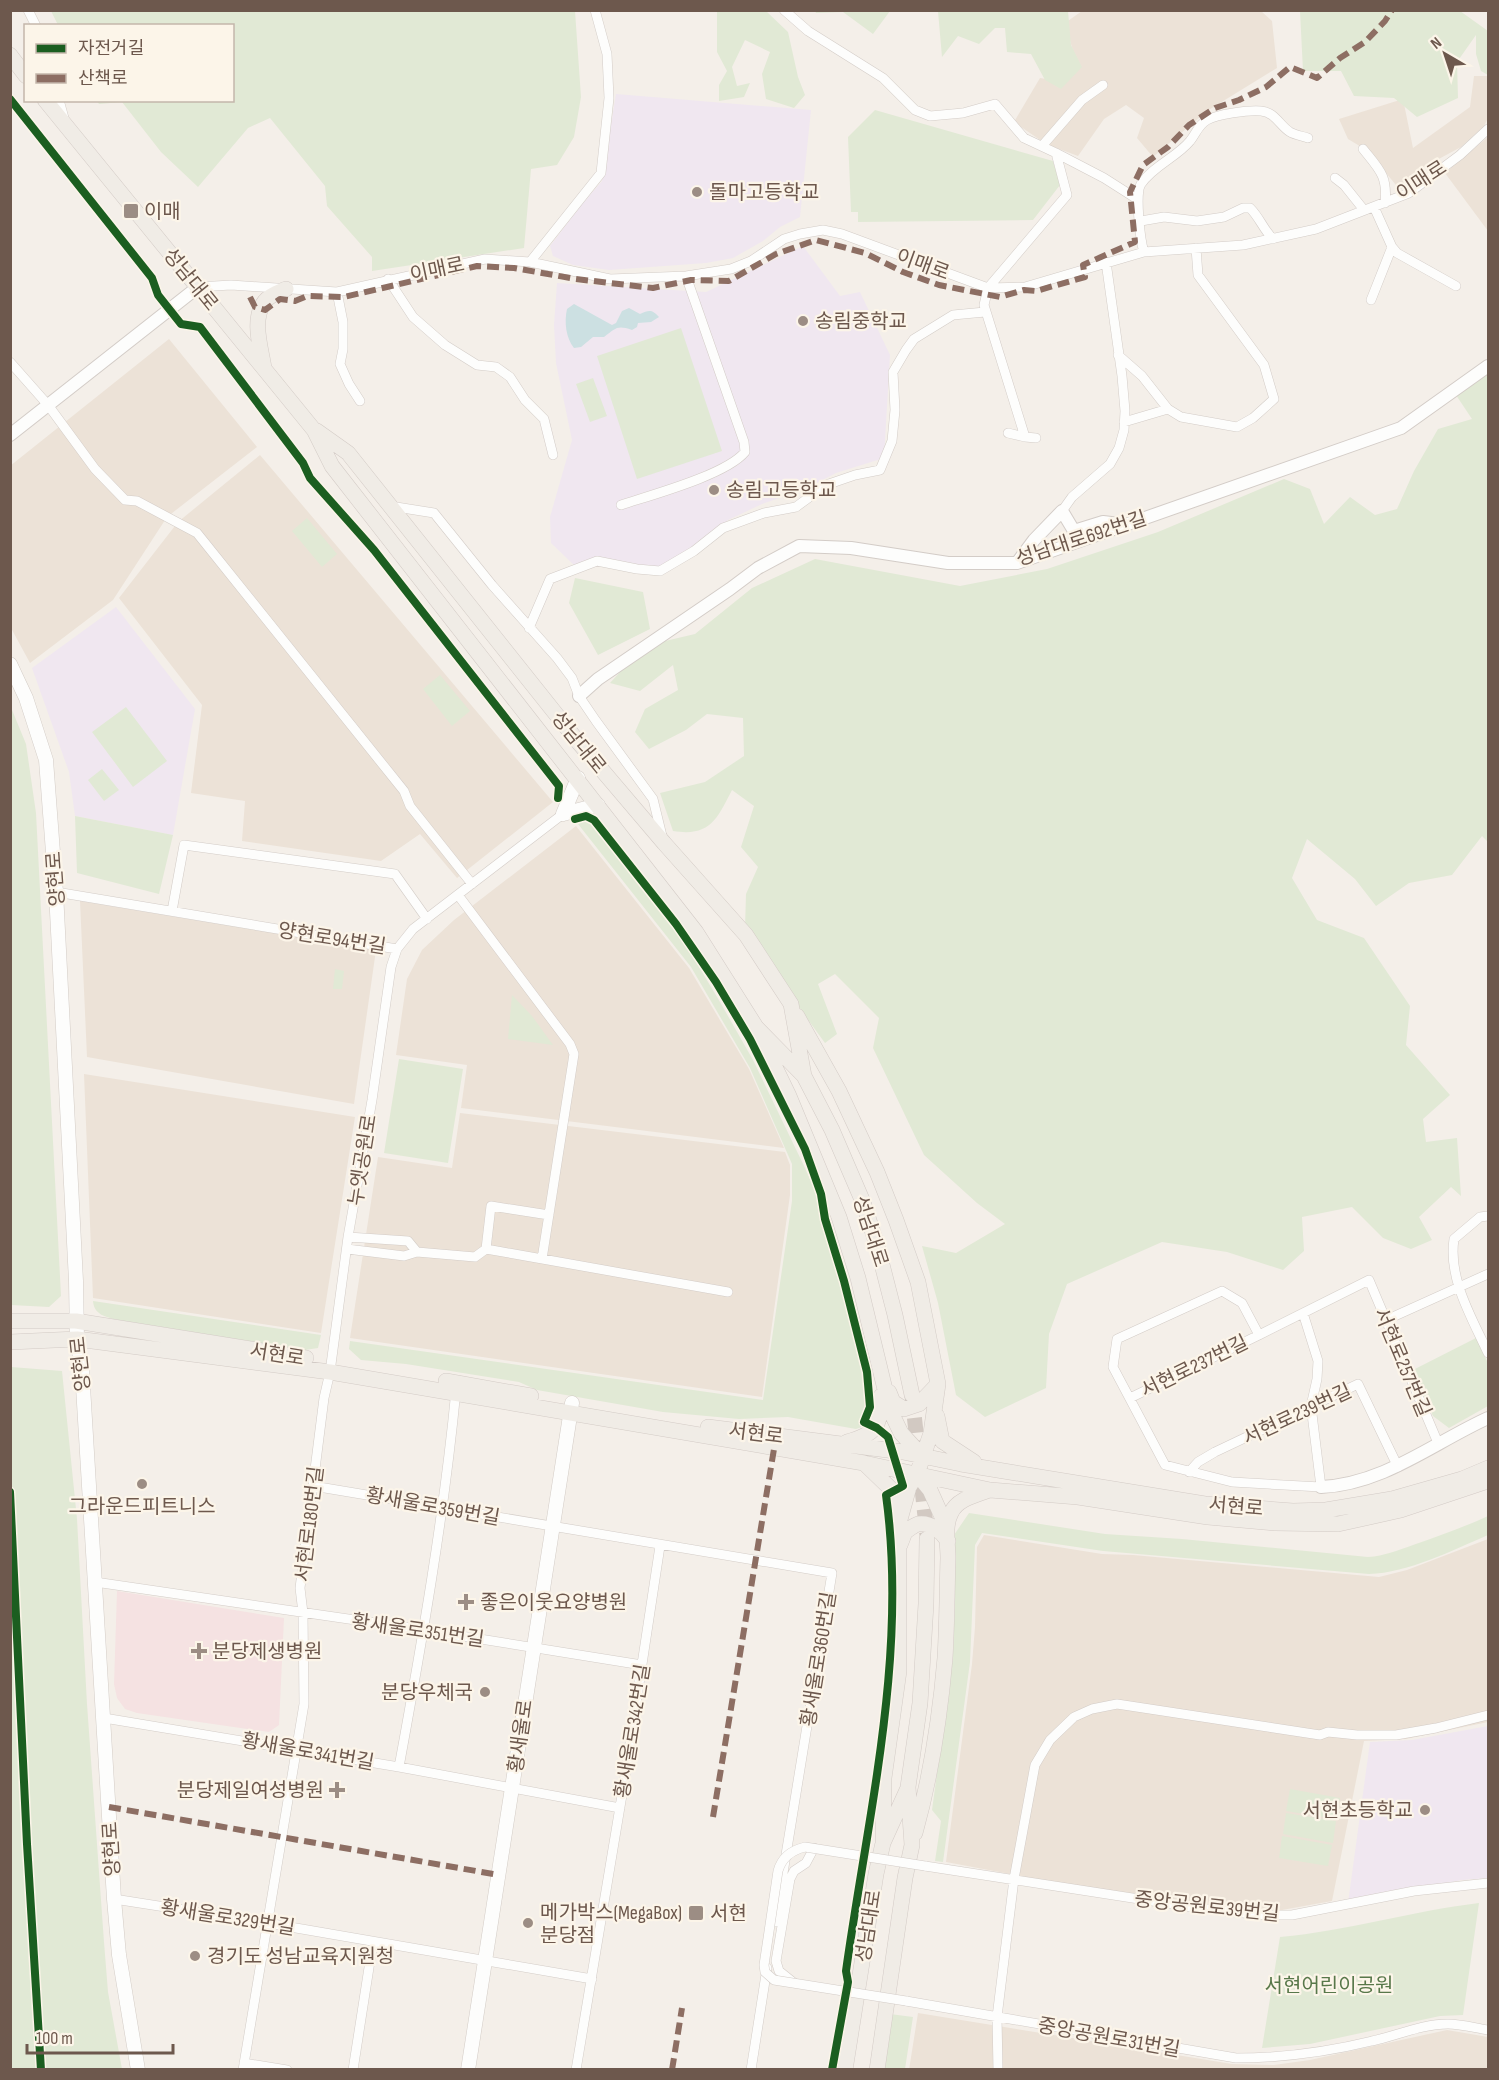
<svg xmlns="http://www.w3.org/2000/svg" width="1499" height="2080" font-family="'Sofia Sans Condensed','Noto Sans KR',sans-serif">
<rect width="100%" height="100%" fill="#f4efe9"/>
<path fill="#ece2d7" d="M 1082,11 L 1261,11 L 1272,21 L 1277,68 L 1207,111 L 1153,157 L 1137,138 L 1144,118 L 1126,105 L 1104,119 L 1078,156 L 1046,144 L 1014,122 L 1040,78 L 1059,81 L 1077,65 L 1065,23 Z
M 1474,76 L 1488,76 L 1488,118 L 1484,126 L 1461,147 L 1422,168 L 1423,174 L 1400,190 L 1368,151 L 1348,139 L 1339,119 L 1403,99 L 1413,148 L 1470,107 Z
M 1488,137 L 1488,231 L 1445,173 Z
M 169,339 L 257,447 L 167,517 L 113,600 L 30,663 L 11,628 L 10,466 Z
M 260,455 L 553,802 L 457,878 L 420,834 L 381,861 L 242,841 L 245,801 L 191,793 L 202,705 L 119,598 L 178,522 Z
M 576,826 L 689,968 L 749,1069 L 784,1148 L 461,1108 L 467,1065 L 396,1055 L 407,979 L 422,950 L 454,920 Z
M 80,901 L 376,950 L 354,1104 L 87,1057 Z
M 84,1074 L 355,1117 L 321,1333 L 93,1298 Z
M 460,1113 L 785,1152 L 790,1165 L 790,1195 L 762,1397 L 350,1338 L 378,1157 L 452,1168 Z
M 984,1535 L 1102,1554 L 1133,1555 L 1379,1577 L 1407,1570 L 1488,1539 L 1488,1722 L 1406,1739 L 1364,1741 L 1332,1901 L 1282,1910 L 1237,1909 L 1089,1889 L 946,1862 L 972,1664 L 975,1627 L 977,1547 Z
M 918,2013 L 1232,2064 L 1274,2065 L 1310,2060 L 1447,2030 L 1488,2037 L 1488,2069 L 909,2070 Z"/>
<path fill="#f0e7f0" d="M 616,94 L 811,110 L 800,217 L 780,227 L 763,241 L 733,258 L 706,263 L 609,270 L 573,265 L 553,256 L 550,246 L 583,203 L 602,181 Z
M 803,246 L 840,296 L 860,292 L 890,355 L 884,458 L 836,473 L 805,489 L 762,504 L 728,520 L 693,549 L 658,567 L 637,566 L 600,558 L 576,567 L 551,543 L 550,517 L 572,440 L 556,363 L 554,325 L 557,283 L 706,292 Z
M 116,607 L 195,709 L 173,835 L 75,816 L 69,772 L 32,668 Z
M 1488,1726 L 1488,1878 L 1462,1880 L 1348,1903 L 1370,1742 L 1412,1740 Z"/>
<path fill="#f5e2e2" d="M 117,1591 L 284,1618 L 279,1725 L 269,1732 L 137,1713 L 125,1709 L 117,1698 L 114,1684 Z"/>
<path fill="#e1e9d5" d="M 51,11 L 575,11 L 581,97 L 574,137 L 557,165 L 531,169 L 524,248 L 372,271 L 372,257 L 327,206 L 325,186 L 270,118 L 248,128 L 198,187 L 161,152 L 122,102 L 99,104 L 97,101 L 232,100 L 232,26 L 58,25 Z
M 717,11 L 766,11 L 788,32 L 798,77 L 805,95 L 794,108 L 766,99 L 762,74 L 770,52 L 745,40 L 732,67 L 737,86 L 750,83 L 744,97 L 719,101 L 719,85 L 727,71 L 717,52 Z
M 815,11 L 815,10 L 890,11 L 873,34 L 843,12 L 816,13 Z
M 938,11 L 1068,11 L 1071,45 L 1082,67 L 1061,89 L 1045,80 L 1031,54 L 1007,52 L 1005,28 L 995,28 L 979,44 L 958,36 L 942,57 Z
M 1300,11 L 1460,11 L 1488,31 L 1488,75 L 1481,71 L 1476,54 L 1476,35 L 1457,62 L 1458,98 L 1417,117 L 1394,98 L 1354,96 L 1341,71 L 1303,71 Z
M 875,110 L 1053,161 L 1060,185 L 1033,220 L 858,222 L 858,212 L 851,212 L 848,137 Z
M 681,328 L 722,451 L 637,479 L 597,356 Z
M 1488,373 L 1488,842 L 1482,836 L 1452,875 L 1409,883 L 1376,906 L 1355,879 L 1307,839 L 1292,878 L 1317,920 L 1364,938 L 1410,1006 L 1406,1045 L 1450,1095 L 1423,1119 L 1426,1142 L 1457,1138 L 1461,1196 L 1451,1187 L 1419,1217 L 1432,1240 L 1411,1249 L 1383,1238 L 1352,1207 L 1302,1217 L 1304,1251 L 1283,1270 L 1227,1252 L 1162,1242 L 1067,1284 L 1049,1334 L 1046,1388 L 985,1417 L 956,1395 L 938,1303 L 922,1246 L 956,1253 L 1005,1224 L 977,1203 L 924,1155 L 873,1048 L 879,1018 L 835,974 L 818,984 L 837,1034 L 825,1043 L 773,972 L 745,928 L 746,894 L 758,867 L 741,847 L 754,806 L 732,790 C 717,819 710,837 673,831 L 660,793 L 705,782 L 744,756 L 743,718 L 707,714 L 686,730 L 649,749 L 635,732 L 645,709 L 678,690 L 673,665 L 640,691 L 610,683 L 644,646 L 695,634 L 752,588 L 815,559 L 960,586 L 1047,569 L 1158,532 L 1284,479 L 1310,489 L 1324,524 L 1350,497 L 1375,515 L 1397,509 L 1414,471 L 1438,429 L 1472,419 L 1456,395 Z
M 593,378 L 607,416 L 590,422 L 576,384 Z
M 307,518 L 337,554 L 322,567 L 292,531 Z
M 575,578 L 643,592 L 650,629 L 598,655 L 569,603 Z
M 440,675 L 470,711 L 452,726 L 423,689 Z
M 10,705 L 26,744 L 36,813 L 61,1296 L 49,1307 L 11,1305 Z
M 126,707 L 167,761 L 133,787 L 92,732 Z
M 102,769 L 119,790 L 104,801 L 88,780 Z
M 75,816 L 173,835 L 159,894 L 77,873 Z
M 587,818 L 593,822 L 684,942 L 720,1002 L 753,1060 L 805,1168 L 820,1202 L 820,1212 L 842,1287 L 871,1409 C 871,1421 867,1426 856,1429 L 788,1417 L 739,1419 L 663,1412 L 537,1390 L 519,1382 L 406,1364 L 361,1360 L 349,1349 L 350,1341 L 763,1400 L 792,1201 L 792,1164 L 750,1068 L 691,967 L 578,824 Z
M 335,969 L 344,971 L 342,989 L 333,989 Z
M 512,995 L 532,1016 L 553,1045 L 508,1039 Z
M 399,1059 L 463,1069 L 448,1163 L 384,1153 Z
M 93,1301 L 321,1335 L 318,1348 L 305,1350 L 118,1320 C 106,1317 94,1315 93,1301 Z
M 1476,1338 L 1488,1363 L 1488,1406 L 1449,1428 L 1433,1416 L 1411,1371 Z
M 11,1367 L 62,1371 L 77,1519 L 87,1704 L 104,1942 L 108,1992 L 122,2069 L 11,2069 Z
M 969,1513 L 1105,1534 L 1182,1539 L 1368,1557 C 1384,1556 1399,1550 1413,1545 C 1439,1536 1464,1527 1488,1516 L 1488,1535 C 1453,1550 1408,1573 1369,1574 L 1103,1551 L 982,1533 L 975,1545 L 970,1662 L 943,1862 L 935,1861 L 941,1821 L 932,1810 L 953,1656 L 955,1595 L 954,1535 Z
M 1290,1789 L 1340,1798 L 1336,1819 L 1286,1811 Z
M 1286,1813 L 1336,1821 L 1333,1843 L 1283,1834 Z
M 1282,1836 L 1332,1845 L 1328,1866 L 1279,1858 Z
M 1479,1903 L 1463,2015 L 1440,2016 L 1310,2044 L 1262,2048 L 1280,1937 C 1347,1931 1412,1911 1479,1903 Z
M 890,2014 L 913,2017 L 905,2069 L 882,2070 Z"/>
<path fill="#cce0e2" d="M 574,304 L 612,325 L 616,323 L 622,311 L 629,308 L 640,314 C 649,310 652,309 659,317 L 651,322 L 638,323 L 637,327 L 632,330 C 617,325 616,328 604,337 L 593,337 L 581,347 L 574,348 C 566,338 564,322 567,309 Z"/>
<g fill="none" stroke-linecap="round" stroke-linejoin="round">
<path stroke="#d2c9c2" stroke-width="15" stroke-dasharray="15 8" stroke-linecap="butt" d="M 912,1395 L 927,1535"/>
<g stroke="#d3ccc7" stroke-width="10">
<path id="minor" d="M 28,10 L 36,26
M 784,10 L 808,31 L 883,78 L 915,110 L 930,116 L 963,113 L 995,104 L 1024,138 L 1056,153 L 1067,195 L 988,288 L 984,305 L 1025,437 L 1036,438
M 59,100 L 64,118
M 1042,146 L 1082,100 L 1103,85
M 1363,149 C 1379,169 1388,176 1385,203
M 1056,153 L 1104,178 L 1137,199
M 1335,178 L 1344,185 L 1364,210
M 1374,207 L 1392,247 L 1397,253 L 1456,286
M 1141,221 L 1164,217 L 1197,221 L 1224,217 L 1243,208 L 1250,208 C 1260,218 1263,229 1273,239
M 1144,252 C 1140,240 1135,193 1141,184 C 1153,166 1177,157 1190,141 C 1196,134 1198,125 1207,120 C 1218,114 1248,110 1261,111 C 1275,112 1280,126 1290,132 C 1295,135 1302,136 1308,138
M 530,262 L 601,173 L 609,98 L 607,54 L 595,10
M 388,279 L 413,317 L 445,345 L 477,365 L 496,367 L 510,377 L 525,400 L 544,419 L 553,455
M 198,287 L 231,285 L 337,292 L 485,259 L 530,262 L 610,279 L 686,276 L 731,269 L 751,261 L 784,239 L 800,234 L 823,230 L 842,234 L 988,288 L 1025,287 L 1144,252 L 1243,245 L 1316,229 L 1409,193 L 1460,155 L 1488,129
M 337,292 L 343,322 L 343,349 L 340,364 L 349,384 L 360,401
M 1371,300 L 1392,247
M 1118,355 L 1142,376 L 1168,409 L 1181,417 L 1237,427 L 1253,418 L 1274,399 L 1264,365 L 1198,275 L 1196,248
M 10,362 L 48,405 L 95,469 L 125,500 L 137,501 L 197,533 L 404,791 L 410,806 L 472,884
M 1124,422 L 1168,409
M 1008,433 L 1025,437
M 621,505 C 651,495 726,475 745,452 L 744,442 L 686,276
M 390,506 L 434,513 L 492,585 L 557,658 L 572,678 L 579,696 L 596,721 L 653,799 L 663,840
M 1062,511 L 1072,497 L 1110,464 L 1119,448 L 1124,430 L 1125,411 L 1122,376 L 1106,262
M 529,628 L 550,579 L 597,561 L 637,569 L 660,571 L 694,551 L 723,528 L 764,513 L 796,507 L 826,485 L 855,475 L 880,470 L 892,441 L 895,410 L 893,372 L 906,350 L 914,339 L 953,315 L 985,312
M 56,892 L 397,949 L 413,929 L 563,814
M 458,895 L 570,1044 L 574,1054 L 542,1259
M 172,911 L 184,845 L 395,874 L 427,919
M 1488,1216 L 1480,1217 L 1454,1239 C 1448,1279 1472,1318 1488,1353
M 348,1237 L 408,1241 L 417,1252
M 347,1249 L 404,1256 L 417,1252 L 475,1257 L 486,1249 L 728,1292
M 486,1249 L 491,1206 L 549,1215
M 1303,1313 L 1318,1361 L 1317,1379 L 1311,1406 L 1321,1487 L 1232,1482 L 1165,1465 L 1113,1367 L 1117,1339 L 1222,1291 L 1242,1303 L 1259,1335 L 1369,1280 L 1438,1443
M 1386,1320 L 1488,1274
M 1130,1398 L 1259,1335
M 1189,1472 L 1198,1462 L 1215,1452 L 1358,1384 L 1398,1467
M 313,1486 L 832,1573 L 775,1922
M 95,1582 L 424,1630 L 642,1665
M 104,1718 L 399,1767 L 620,1808
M 399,1767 C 422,1642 444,1516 456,1390
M 925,1866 L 1197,1908 L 1261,1915 L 1292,1915 L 1414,1891 L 1488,1883
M 114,1899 L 267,1923 L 592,1979
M 794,1983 L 779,1971 L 776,1961 L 790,1879 L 794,1871 L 806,1863 L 814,1848
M 906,2001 L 1236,2058 C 1283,2058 1327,2052 1372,2041 C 1396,2036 1422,2024 1448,2024 C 1461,2024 1475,2028 1488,2030
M 244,2063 L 287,2070
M 243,2070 L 304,1704 L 303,1613 L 300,1588 L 324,1398 L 330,1372 L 348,1237 L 372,1100 L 391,967 L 397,949
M 353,2070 L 373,1942
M 576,2070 L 623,1789 L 660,1546
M 751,2070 L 767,1968
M 998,2070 L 997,2017 L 1014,1879 L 1035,1765 L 1050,1740 L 1074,1717 L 1092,1709 L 1117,1704 L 1320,1735 L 1328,1732 L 1357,1735 L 1396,1735 L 1436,1728 L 1488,1715"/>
</g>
<g stroke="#d3ccc7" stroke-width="14">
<path id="tertiary" d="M 10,435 L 198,287
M 1017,563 L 1034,540 L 1062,511 L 1074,531 L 1103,522 L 1119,524
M 579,696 L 598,679 L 730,589 L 758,568 L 799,546 L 851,548 L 948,563 L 1017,563 L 1401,428 L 1488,366
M 1321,1487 C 1384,1484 1433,1443 1488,1418"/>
</g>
<g stroke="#d3ccc6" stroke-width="15">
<path id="secondary" d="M 10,664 L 26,698 L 46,760 L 56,892 L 76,1281 L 77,1339 L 82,1370 L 114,1899 L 119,1955 L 138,2070
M 563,814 L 578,778
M 563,814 L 598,805
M 468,2070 L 572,1403"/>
</g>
<g stroke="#d3cbc6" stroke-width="16">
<path id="primary" d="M 10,55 L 26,76
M 45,100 L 314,430 L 332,466 L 696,932 L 756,1027 L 804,1076
M 264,368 C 261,348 251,319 265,301 C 270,295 279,292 286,289
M 317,431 L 348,453 L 579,743 L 664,843 L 746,935 L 791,1004 L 804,1076 L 832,1130 L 863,1202 L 877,1245 L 895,1315 L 912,1395
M 797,1016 L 839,1091 L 877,1172 L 896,1220 L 918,1282 L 938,1384 L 931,1433 L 917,1474 L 909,1487 L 899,1523
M 761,1038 L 789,1096 L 839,1217 L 858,1278 L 890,1410 L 901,1433 L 922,1456
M 10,1321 L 76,1321 L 306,1358
M 10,1342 L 77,1339 L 330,1372 L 864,1463 L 990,1490 L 1078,1497 L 1208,1517 L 1275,1523 L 1338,1524 L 1401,1510 L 1488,1481
M 446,1381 L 531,1396
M 889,1392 L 893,1402 L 904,1409 L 919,1404 L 938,1384
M 937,1416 L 942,1441 L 974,1462
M 708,1427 L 903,1452 L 961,1464 L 1205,1504 L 1293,1511 L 1326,1510 L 1392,1499 L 1462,1479 L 1488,1468
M 847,1442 C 877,1433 880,1428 881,1396
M 864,1463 L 893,1491 L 899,1523 L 899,1671 L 884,1778 L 883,1843
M 917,1474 L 930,1490 L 947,1528
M 900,1545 L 905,1532 C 908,1530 914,1525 918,1524 C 931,1522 942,1532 948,1541
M 915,1833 C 931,1776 940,1717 945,1658 C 947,1625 947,1591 948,1558 C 948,1544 944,1526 951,1513 C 957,1499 976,1495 989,1490
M 845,2070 L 876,1874 L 883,1843 L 907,1790
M 877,2070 L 905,1878 L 912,1845 L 908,1787 L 920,1703 L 926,1604 L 927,1539"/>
</g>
<use href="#minor" stroke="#fdfdfc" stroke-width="9"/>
<use href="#tertiary" stroke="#fdfdfc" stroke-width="12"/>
<use href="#secondary" stroke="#fdfdfc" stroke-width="14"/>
<use href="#primary" stroke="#f0ece6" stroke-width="15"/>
<g stroke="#d3ccc7" stroke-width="10" stroke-linecap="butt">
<path id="minor-bridge" d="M 906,2001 L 774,1980 L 765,1972 L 764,1965 L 778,1871 C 782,1857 792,1850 805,1847 L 925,1866"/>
</g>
<use href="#minor-bridge" stroke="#fdfdfc" stroke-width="9"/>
<path stroke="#8d6e63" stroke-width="6" stroke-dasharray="12 6" stroke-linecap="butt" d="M 250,297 L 255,307 L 265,310 L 280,299 L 295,301 L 307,296 L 344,297 L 477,266 L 514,268 L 576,279 L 653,288 L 691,280 L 729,281 L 776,254 L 816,240 L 865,253 L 903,272 L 939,285 L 1000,297 L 1024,290 L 1036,291 L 1085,277 L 1083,265 L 1135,242 L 1130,192 L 1143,165 L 1168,147 L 1189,125 L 1215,108 L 1239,100 L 1266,87 L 1290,67 L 1317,78 L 1340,58 L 1365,42 L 1385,21 L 1392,10
M 109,1807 L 499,1875
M 713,1817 L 774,1449
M 672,2070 L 682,2008"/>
<g stroke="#fcf5e9" stroke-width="11">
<path id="cycleway" d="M 10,99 L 152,278 L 158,295 L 181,324 L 200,327 L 303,463 L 310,478 L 374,550 L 559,786 L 558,798
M 575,819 L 586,816 L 594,820 L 676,924 L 716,982 L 750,1039 L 805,1149 L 821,1194 L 825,1219 L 844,1281 L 867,1372 L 870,1407 L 864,1422 L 877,1428 L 888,1437 L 903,1486 L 886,1495 C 908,1655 868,1814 846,1971 L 848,1982 L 832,2070
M 10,1492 L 27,1844 L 41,2070"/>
</g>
<use href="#cycleway" stroke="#1b5e20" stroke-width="8"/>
</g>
<g fill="#9c8d84" stroke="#fcf5e9" stroke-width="2">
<circle cx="697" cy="192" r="6"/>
<rect x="123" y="203" width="16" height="16" rx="3"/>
<circle cx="803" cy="321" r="6"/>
<circle cx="714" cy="490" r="6"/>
<circle cx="142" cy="1484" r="6"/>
<path d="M463 1593h6v6h6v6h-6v6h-6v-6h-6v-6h6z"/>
<path d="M196 1642h6v6h6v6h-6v6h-6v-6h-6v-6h6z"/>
<circle cx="485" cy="1692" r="6"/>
<path d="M334 1781h6v6h6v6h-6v6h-6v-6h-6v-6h6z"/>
<circle cx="1425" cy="1810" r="6"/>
<rect x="688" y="1905" width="16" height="16" rx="3"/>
<circle cx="528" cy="1923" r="6"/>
<circle cx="195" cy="1956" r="6"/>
</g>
<g text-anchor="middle" stroke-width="4.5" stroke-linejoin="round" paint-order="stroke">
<g font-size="20" fill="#6d584d" stroke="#fcf5e9">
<text transform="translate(1421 180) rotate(-33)" y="7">이매로</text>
<text transform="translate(923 264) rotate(20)" y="7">이매로</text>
<text transform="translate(437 269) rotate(-12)" y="7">이매로</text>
<text transform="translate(191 279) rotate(51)" y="7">성남대로</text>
<text transform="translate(1081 538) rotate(-18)" y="7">성남대로692번길</text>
<text transform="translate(579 742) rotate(51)" y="7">성남대로</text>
<text transform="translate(55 879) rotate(-94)" y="7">양현로</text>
<text transform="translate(332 938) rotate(9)" y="7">양현로94번길</text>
<text transform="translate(362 1160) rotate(-81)" y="7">누엣공원로</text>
<text transform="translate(871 1231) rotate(72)" y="7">성남대로</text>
<text transform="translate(277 1354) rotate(9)" y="7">서현로</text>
<text transform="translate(1403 1362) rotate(67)" y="7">서현로257번길</text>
<text transform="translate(80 1364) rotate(-96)" y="7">양현로</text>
<text transform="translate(1194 1366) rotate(-26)" y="7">서현로237번길</text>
<text transform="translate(1297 1414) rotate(-25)" y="7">서현로239번길</text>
<text transform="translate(756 1433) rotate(7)" y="7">서현로</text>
<text transform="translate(433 1506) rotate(10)" y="7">황새울로359번길</text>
<text transform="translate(1236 1506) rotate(5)" y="7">서현로</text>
<text transform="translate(309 1524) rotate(-83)" y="7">서현로180번길</text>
<text transform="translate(418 1630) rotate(8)" y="7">황새울로351번길</text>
<text transform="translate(818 1659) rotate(-81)" y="7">황새울로360번길</text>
<text transform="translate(632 1731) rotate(-81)" y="7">황새울로342번길</text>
<text transform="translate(520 1736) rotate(-82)" y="7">황새울로</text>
<text transform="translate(308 1751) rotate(10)" y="7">황새울로341번길</text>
<text transform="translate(111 1849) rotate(-93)" y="7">양현로</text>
<text transform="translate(1207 1906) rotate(6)" y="7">중앙공원로39번길</text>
<text transform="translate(228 1917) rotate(9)" y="7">황새울로329번길</text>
<text transform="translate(868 1926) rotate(-81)" y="7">성남대로</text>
<text transform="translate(1109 2037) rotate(10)" y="7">중앙공원로31번길</text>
</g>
<g font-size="20" fill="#6d584d" stroke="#fcf5e9" text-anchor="start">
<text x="709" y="199">돌마고등학교</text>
<text x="144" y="218">이매</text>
<text x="815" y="328">송림중학교</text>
<text x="726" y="497">송림고등학교</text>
<text x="142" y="1513" text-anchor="middle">그라운드피트니스</text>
<text x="480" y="1609">좋은이웃요양병원</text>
<text x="212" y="1658">분당제생병원</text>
<text x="473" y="1699" text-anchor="end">분당우체국</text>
<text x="324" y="1797" text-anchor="end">분당제일여성병원</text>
<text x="1413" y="1817" text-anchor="end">서현초등학교</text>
<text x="540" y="1919">메가박스(MegaBox)<tspan x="540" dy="23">분당점</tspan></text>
<text x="710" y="1920">서현</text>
<text x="207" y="1963">경기도 성남교육지원청</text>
</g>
<g font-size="20" fill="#58784a" stroke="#fcf5e9">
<text x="1329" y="1992">서현어린이공원</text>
</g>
</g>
<rect width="1499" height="2080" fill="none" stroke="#6d584d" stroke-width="24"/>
<rect x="24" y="24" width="210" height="78" fill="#fcf5e9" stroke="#c3b6ab" stroke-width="1.5"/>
<rect x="36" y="44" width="30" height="9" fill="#1b5e20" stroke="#c3b6ab" stroke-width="1.5"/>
<text x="78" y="54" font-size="18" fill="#6d584d">자전거길</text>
<rect x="36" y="74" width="30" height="9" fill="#8d6e63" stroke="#c3b6ab" stroke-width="1.5"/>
<text x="78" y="84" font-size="18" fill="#6d584d">산책로</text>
<g transform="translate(1445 54) rotate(321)" stroke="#fcf5e9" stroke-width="4.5" paint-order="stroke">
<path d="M0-4.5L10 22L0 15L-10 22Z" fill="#6d584d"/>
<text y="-9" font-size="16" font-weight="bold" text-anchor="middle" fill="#6d584d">N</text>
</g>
<path d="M27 2044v9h146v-9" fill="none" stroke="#6d584d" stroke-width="3"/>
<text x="36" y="2044" font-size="18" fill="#6d584d" stroke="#fcf5e9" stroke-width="4.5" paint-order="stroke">100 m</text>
</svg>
